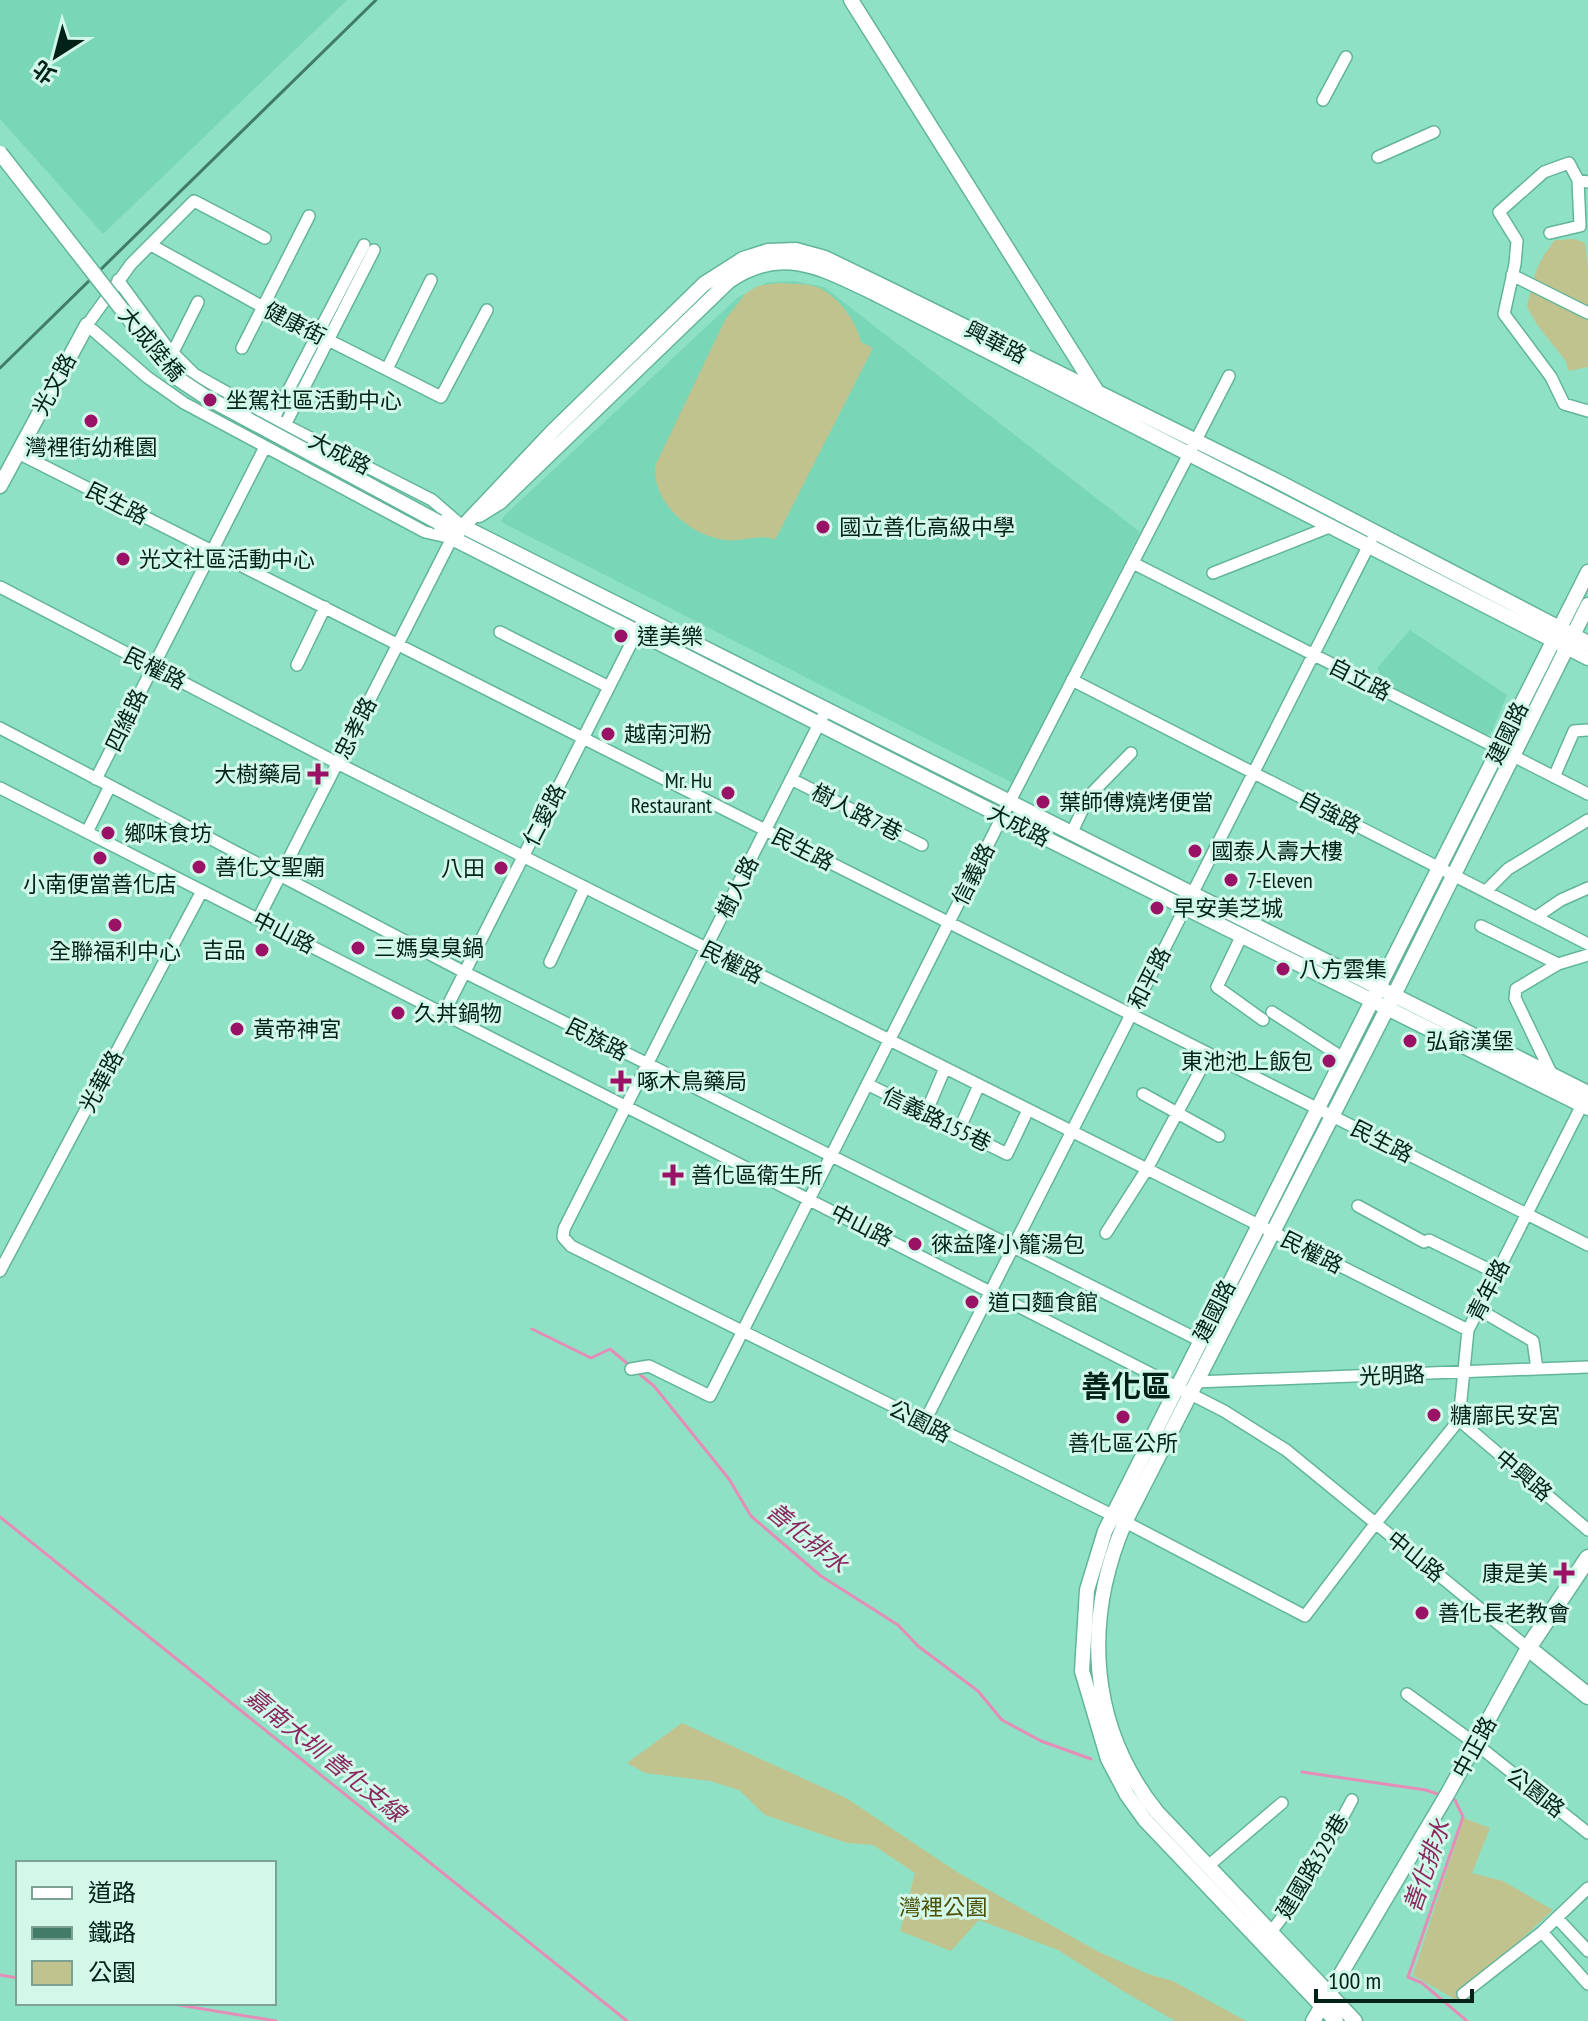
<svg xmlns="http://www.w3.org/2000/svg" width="1588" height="2021" font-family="'PT Sans Narrow','Noto Sans TC',sans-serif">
<rect width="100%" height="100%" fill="#8ee1c4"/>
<path fill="#79d6b7" d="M 0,0 L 347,0 L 103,234 L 0,119 Z
M 793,281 L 824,287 L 1140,532 L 1013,783 L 501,522 L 504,516 L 737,298 L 768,282 Z
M 1410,630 L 1507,695 L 1491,733 L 1485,736 L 1382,686 L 1378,667 Z"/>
<path fill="#c1c38f" d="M 1575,239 L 1585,243 L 1588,270 L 1588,367 L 1569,371 L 1565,360 L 1538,326 L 1527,307 C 1534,277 1535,265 1555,240 Z
M 777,283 C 790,284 805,283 817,287 C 838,296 856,320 861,342 L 873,348 L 775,540 C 762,533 742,542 726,540 C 691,536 653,504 655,466 L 725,320 L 745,294 L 758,286 Z
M 682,1723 L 846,1798 L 957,1872 L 1097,1951 L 1148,1974 L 1173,1981 L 1246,2021 L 1175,2021 L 1123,1991 L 1058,1950 L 979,1920 L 951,1951 L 900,1931 L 915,1873 L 873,1845 L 847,1843 L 765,1815 L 739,1790 L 710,1781 L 645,1773 L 627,1763 Z
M 1464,1818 L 1490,1828 L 1472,1873 L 1503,1881 L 1553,1910 L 1456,2000 L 1413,1975 Z"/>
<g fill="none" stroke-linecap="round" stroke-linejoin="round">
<path stroke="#e48eb7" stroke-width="3" d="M 532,1329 L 591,1358 L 610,1349 L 629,1365
M 638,1373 L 654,1386 L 729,1479 L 751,1516 L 821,1576 L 898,1625 L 918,1646 L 978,1691 L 1002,1720 L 1041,1741 L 1091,1759
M 0,1517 L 627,2021
M 1302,1772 L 1426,1790 L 1440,1795
M 1451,1799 L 1455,1800 L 1463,1817 L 1408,1977 L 1422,1983 L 1467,2021
M 0,1975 L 18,1978
M 167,2003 L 276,2021"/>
<g stroke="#62b59a" stroke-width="14">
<path id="minor" d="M 1323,100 L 1346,57
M 1378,157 L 1434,132
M 1588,182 L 1578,180 L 1569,163 L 1544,172 L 1499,212 L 1517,241 L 1515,264 L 1504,314 L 1551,377 L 1564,404 L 1588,411
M 1550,233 L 1580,226 L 1578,180
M 151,245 L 263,307 L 441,397 L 487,310
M 1512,275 L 1588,313
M 118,280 L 167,347 L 194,374 L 285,425 L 432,500 L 462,526
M 242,348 L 309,216
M 172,354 L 198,302
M 387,369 L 431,280
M 274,418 L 364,245
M 285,425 L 374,250
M 18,453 L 1588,1245
M 1133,563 L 1588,794
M 1213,573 L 1332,526
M 0,587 L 337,763 L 1468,1330
M 500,632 L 609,687
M 297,665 L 325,607
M 1072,680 L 1588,944
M 826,710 L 564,1229 L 563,1237 L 571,1246 L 1112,1515 L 1305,1616 L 1375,1524 L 1459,1420 L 1468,1330 L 1585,1099
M 0,728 L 464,972 L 1199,1340
M 1554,777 L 1574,731 L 1588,730
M 96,779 L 265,447
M 791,779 L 922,845
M 0,788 L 1224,1411 L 1286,1450 L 1528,1648
M 87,832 L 110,786
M 1071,834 L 1089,796 L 1131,753
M 1486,891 L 1508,869 L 1588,820
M 1536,917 L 1561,900 L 1588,888
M 258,919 L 452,538 L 425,532 L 184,403 L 147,377 L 87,325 L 131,264 L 194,201 L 265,238
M 1481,926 L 1558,964 L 1588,955
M 1242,935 L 1217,987 L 1263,1020
M 550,962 L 585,887
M 1272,1012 L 1343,1058
M 444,1013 L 644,618
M 1552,1075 L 1515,998 L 1516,989 L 1558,964
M 867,1084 L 1007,1154 L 1028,1110
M 1143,1094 L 1219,1136
M 926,1113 L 945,1068
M 959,1130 L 979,1085
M 1358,1206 L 1424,1242 L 1429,1240 L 1496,1273
M 1106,1233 L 1147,1169 L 1209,1054
M 0,1271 L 202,891
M 1478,1309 L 1533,1341 L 1537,1369
M 631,1369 L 649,1366 L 710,1396 L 1009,803 L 1229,376
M 1195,1382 L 1588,1367
M 1459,1420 L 1588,1530
M 924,1423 L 1371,541
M 1407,1694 L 1476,1744 L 1588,1833
M 1208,1866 L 1282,1803
M 1557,1918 L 1588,1951
M 1271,1932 L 1305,1887 L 1352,1800
M 1542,1932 L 1588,1984
M 1463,1994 L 1542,1932 L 1588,1888"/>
</g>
<g stroke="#62b59a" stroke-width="17">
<path id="tertiary" d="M 851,0 L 1098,393
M 0,486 L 87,325
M 479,515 L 500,502 L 729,281 C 782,244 824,269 876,294 L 1588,658
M 455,535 L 553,431 L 704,284 L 743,259 L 768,251 L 796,250 L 825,258 L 891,290 L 1277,481 L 1588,643
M 1313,2021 L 1448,1793 L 1528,1648
M 1336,2021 L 1145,1820 L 1127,1795 L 1108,1759 L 1082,1671 L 1087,1590 L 1105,1531 L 1588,572
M 1355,2021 L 1157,1812 C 1088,1726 1083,1620 1125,1522 L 1394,995 L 1588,605"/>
</g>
<g stroke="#62b59a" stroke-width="17">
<path id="secondary" d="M 438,522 L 452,538 L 1003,817 L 1588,1108
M 438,522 L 462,526 L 1588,1093"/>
</g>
<g stroke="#62b59a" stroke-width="19">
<path id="primary" d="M 1588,1558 L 1528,1648 L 1588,1696"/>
</g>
<use href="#minor" stroke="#fff" stroke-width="11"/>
<use href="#tertiary" stroke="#fff" stroke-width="14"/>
<use href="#secondary" stroke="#fff" stroke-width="14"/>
<use href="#primary" stroke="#fff" stroke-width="16"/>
<path stroke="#427b68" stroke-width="3" d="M 0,368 L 376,0"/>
<g stroke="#62b59a" stroke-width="17" stroke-linecap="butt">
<path id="secondary-bridge" d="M 0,153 L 159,357 L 180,380 L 204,396 L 438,522"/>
</g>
<use href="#secondary-bridge" stroke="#fff" stroke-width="14"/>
</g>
<g fill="#9a1265" stroke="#d1f8e9" stroke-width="3">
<circle cx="210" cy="400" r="8"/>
<circle cx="91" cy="421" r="8"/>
<circle cx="823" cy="527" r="8"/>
<circle cx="123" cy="559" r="8"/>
<circle cx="621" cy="636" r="8"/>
<circle cx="608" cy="734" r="8"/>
<path d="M314 762h8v8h8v8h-8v8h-8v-8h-8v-8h8z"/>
<circle cx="728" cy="793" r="8"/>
<circle cx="1043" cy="802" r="8"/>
<circle cx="108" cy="833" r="8"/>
<circle cx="1195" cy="851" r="8"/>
<circle cx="100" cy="858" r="8"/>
<circle cx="199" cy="867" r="8"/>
<circle cx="501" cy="868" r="8"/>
<circle cx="1231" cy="880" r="8"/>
<circle cx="1157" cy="908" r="8"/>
<circle cx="115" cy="925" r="8"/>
<circle cx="358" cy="948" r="8"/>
<circle cx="262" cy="950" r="8"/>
<circle cx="1283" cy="969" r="8"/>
<circle cx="398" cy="1013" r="8"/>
<circle cx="237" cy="1029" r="8"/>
<circle cx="1410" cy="1041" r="8"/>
<circle cx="1329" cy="1061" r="8"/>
<path d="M617 1069h8v8h8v8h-8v8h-8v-8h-8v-8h8z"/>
<path d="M669 1163h8v8h8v8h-8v8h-8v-8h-8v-8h8z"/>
<circle cx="915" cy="1244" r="8"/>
<circle cx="972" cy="1302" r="8"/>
<circle cx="1434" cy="1415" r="8"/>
<circle cx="1123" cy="1417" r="8"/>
<path d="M1560 1561h8v8h8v8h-8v8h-8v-8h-8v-8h8z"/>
<circle cx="1422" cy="1613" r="8"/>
</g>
<g text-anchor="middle" stroke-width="6" stroke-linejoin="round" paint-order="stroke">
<g font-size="22" fill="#002218" stroke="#d1f8e9">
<text transform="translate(295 323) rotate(27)" y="8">健康街</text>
<text transform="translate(996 342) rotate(27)" y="8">興華路</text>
<text transform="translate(152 344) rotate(50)" y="8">大成陸橋</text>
<text transform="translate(54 384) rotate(-62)" y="8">光文路</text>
<text transform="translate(340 453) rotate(27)" y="8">大成路</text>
<text transform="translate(117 503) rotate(27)" y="8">民生路</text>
<text transform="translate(155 668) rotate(27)" y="8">民權路</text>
<text transform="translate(1360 679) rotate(27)" y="8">自立路</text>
<text transform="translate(126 720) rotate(-64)" y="8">四維路</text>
<text transform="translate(355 728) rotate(-63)" y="8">忠孝路</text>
<text transform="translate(1507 733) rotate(-64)" y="8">建國路</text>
<text transform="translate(857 812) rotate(27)" y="8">樹人路7巷</text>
<text transform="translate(1330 812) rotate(27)" y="8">自強路</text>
<text transform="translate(544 815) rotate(-63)" y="8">仁愛路</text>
<text transform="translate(1019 825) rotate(27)" y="8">大成路</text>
<text transform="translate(803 849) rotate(27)" y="8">民生路</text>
<text transform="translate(973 874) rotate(-63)" y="8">信義路</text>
<text transform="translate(737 887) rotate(-63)" y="8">樹人路</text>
<text transform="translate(284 932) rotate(27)" y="8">中山路</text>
<text transform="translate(732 962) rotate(27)" y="8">民權路</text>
<text transform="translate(1149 978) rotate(-63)" y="8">和平路</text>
<text transform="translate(597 1039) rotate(27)" y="8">民族路</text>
<text transform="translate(101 1081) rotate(-62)" y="8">光華路</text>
<text transform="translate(937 1119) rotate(26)" y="8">信義路155巷</text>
<text transform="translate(1382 1141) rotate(27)" y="8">民生路</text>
<text transform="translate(862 1225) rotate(27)" y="8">中山路</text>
<text transform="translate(1312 1252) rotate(27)" y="8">民權路</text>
<text transform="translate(1488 1290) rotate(-63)" y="8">青年路</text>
<text transform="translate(1214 1311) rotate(-63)" y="8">建國路</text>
<text transform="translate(1392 1375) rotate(-2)" y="8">光明路</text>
<text transform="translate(920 1421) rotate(27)" y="8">公園路</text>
<text transform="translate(1524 1475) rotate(40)" y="8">中興路</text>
<text transform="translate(1416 1556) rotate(39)" y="8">中山路</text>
<text transform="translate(1474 1747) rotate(-61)" y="8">中正路</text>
<text transform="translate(1536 1792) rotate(38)" y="8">公園路</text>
<text transform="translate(1312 1866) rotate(-59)" y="8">建國路329巷</text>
</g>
<g font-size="22" fill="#002218" stroke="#d1f8e9" text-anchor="start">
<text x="226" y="408">坐駕社區活動中心</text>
<text x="91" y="455" text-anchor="middle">灣裡街幼稚園</text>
<text x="839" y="535">國立善化高級中學</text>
<text x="139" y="567">光文社區活動中心</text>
<text x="637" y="644">達美樂</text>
<text x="624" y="742">越南河粉</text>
<text x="302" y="782" text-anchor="end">大樹藥局</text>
<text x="712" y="788" text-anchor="end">Mr. Hu<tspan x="712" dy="25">Restaurant</tspan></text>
<text x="1059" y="810">葉師傅燒烤便當</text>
<text x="124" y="841">鄉味食坊</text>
<text x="1211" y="859">國泰人壽大樓</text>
<text x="215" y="875">善化文聖廟</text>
<text x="485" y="876" text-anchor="end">八田</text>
<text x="1247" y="888">7-Eleven</text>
<text x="100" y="892" text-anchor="middle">小南便當善化店</text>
<text x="1173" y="916">早安美芝城</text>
<text x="374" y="956">三媽臭臭鍋</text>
<text x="246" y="958" text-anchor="end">吉品</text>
<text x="115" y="959" text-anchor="middle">全聯福利中心</text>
<text x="1299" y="977">八方雲集</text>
<text x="414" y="1021">久丼鍋物</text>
<text x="253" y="1037">黃帝神宮</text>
<text x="1426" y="1049">弘爺漢堡</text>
<text x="1313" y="1069" text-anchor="end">東池池上飯包</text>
<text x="637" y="1089">啄木鳥藥局</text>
<text x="691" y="1183">善化區衛生所</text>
<text x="931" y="1252">徠益隆小籠湯包</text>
<text x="988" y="1310">道口麵食館</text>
<text x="1450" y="1423">糖廍民安宮</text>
<text x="1123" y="1451" text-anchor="middle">善化區公所</text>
<text x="1548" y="1581" text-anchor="end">康是美</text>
<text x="1438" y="1621">善化長老教會</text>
</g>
<g font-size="22" fill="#4e4e04" stroke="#d1f8e9">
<text x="943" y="1915">灣裡公園</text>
</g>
<g font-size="24" font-style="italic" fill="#8a265e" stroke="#d1f8e9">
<text transform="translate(807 1538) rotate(39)" y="8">善化排水</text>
<text transform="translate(325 1755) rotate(39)" y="8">嘉南大圳 善化支線</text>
<text transform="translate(1427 1866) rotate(-71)" y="8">善化排水</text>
</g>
<g font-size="30" font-weight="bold" fill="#002218" stroke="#d1f8e9">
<text x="1126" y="1397">善化區</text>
</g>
</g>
<rect x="16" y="1861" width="260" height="144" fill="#d1f8e9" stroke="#7da295" stroke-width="2"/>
<rect x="32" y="1887" width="40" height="12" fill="#ffffff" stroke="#7da295" stroke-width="2"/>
<text x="88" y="1901" font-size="24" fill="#002218">道路</text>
<rect x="32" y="1927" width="40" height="12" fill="#427b68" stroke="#7da295" stroke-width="2"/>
<text x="88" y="1941" font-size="24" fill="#002218">鐵路</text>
<rect x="32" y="1961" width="40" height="24" fill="#c1c38f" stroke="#7da295" stroke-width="2"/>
<text x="88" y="1981" font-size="24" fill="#002218">公園</text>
<g transform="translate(56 56) rotate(216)" stroke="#d1f8e9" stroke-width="6" paint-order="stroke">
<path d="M0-6L14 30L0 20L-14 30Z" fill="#002218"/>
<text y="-12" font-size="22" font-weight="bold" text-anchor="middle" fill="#002218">北</text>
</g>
<path d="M1316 1989v12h156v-12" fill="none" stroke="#002218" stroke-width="4"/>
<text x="1328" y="1989" font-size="24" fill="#002218" stroke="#d1f8e9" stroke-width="6" paint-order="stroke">100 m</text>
</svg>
